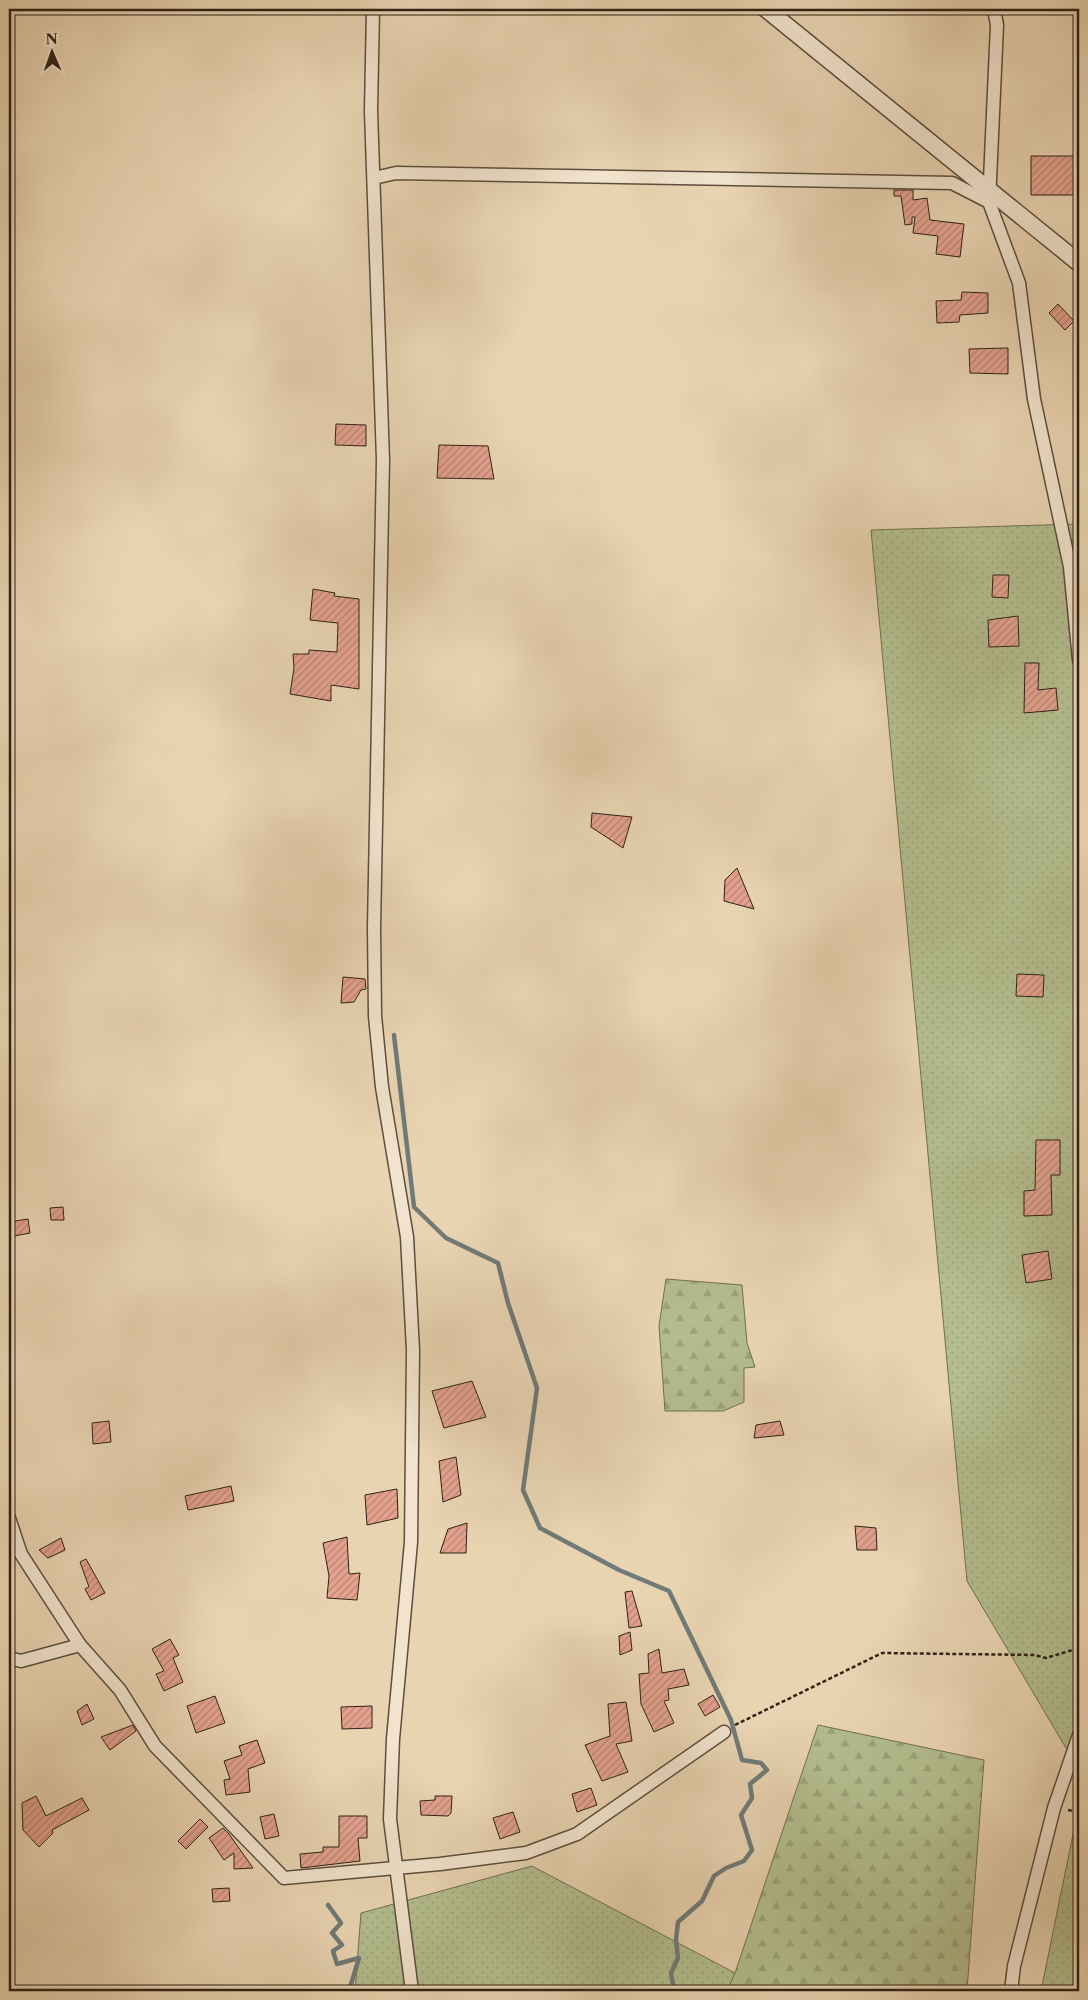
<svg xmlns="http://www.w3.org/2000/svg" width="1088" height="2000" font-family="'Libre Caslon Text',serif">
<defs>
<pattern id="grass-dots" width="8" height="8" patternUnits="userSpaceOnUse" patternTransform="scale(1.25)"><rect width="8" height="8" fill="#b3bd8e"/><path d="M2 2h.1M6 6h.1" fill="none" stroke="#9aa27a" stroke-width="1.8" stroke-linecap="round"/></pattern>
<pattern id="forest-firs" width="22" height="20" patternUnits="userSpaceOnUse" patternTransform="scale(1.25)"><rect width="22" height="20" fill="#b3bd8e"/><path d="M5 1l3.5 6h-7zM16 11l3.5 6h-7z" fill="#9aa27a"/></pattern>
<pattern id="building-hatch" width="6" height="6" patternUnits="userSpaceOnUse" patternTransform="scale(1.25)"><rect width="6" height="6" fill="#e4a28f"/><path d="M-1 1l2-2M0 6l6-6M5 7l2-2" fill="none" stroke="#b98474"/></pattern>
</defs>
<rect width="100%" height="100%" fill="#e9d4b2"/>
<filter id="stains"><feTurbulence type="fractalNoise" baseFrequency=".004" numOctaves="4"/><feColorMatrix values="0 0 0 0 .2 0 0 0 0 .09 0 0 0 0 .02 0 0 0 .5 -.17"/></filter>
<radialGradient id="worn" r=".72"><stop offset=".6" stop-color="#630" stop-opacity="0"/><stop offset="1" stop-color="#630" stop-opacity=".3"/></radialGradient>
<path fill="url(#grass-dots)" stroke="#706f52" d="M 1079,524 L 1079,1770 L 967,1581 L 871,530 Z
M 1079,1805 L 1079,1991 L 1041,1991 Z
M 532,1866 L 735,1973 L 727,1991 L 355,1991 L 361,1913 Z"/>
<path fill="url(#forest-firs)" stroke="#706f52" d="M 666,1279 L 742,1285 L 747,1343 L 755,1367 L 744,1368 L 744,1402 L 723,1411 L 665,1411 L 659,1326 Z
M 818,1725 L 984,1760 L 967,1991 L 727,1991 L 735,1973 Z"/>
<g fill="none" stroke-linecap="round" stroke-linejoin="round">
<path stroke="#707a77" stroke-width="4.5" d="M 394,1035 L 414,1207 L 446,1238 L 498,1263 L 508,1303 L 537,1388 L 523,1490 L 540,1528 L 619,1570 L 669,1591 L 731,1720 L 742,1760 L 761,1763 L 767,1770 L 750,1784 L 752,1798 L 741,1815 L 752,1850 L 744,1861 L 726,1868 L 714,1876 L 702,1901 L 678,1922 L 676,1940 L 678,1958 L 671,1973 L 674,1991
M 328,1905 L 341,1923 L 332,1933 L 342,1945 L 333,1951 L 337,1964 L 359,1958 L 349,1991"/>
</g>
<path fill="url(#building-hatch)" stroke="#2e2117" d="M 1031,156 L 1079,156 L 1079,195 L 1031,195 Z
M 894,190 L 913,190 L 913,200 L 927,198 L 930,220 L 964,224 L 960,257 L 936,254 L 938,236 L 913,233 L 915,217 L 912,217 L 912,224 L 905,225 L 901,196 L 894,196 Z
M 962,292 L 988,293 L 988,313 L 960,315 L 959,322 L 937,323 L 936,301 L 961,300 Z
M 1058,304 L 1074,321 L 1065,330 L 1049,313 Z
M 1008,348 L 1008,374 L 970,373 L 969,349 Z
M 336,424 L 366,425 L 366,446 L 335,445 Z
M 439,445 L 488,446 L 494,479 L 437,478 Z
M 993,575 L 1009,575 L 1008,598 L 992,597 Z
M 313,589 L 335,593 L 334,596 L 359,599 L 359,689 L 331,685 L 331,701 L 290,694 L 294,668 L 293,654 L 309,654 L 309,650 L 337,652 L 338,623 L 310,620 Z
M 1018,616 L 1019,646 L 989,647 L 988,620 Z
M 1025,663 L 1039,663 L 1038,690 L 1056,688 L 1058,710 L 1024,713 Z
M 592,813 L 632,817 L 623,848 L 591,827 Z
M 737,868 L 754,909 L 724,901 L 725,880 Z
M 1017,974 L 1044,975 L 1043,997 L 1016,996 Z
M 343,977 L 365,979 L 366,989 L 361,990 L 354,1002 L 341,1003 Z
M 1036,1140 L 1060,1140 L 1060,1175 L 1051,1175 L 1052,1215 L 1024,1216 L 1024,1191 L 1035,1190 Z
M 63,1207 L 64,1220 L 51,1220 L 50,1208 Z
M 28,1219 L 30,1233 L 9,1237 L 9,1222 Z
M 1048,1251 L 1052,1279 L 1026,1283 L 1022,1255 Z
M 472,1381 L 486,1417 L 444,1428 L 432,1391 Z
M 109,1421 L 111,1442 L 93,1444 L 92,1423 Z
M 780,1421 L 784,1435 L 754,1438 L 756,1425 Z
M 456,1457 L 461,1495 L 443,1502 L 439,1461 Z
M 231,1486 L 234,1501 L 188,1510 L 185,1496 Z
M 397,1489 L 398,1518 L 367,1525 L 365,1495 Z
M 467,1523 L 466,1553 L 440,1553 L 448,1529 Z
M 855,1526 L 876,1528 L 877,1550 L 857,1550 Z
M 347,1537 L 349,1574 L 360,1573 L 357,1600 L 327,1598 L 329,1576 L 323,1543 Z
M 61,1538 L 65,1550 L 48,1558 L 39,1550 Z
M 86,1559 L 105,1593 L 91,1600 L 85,1589 L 89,1587 L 80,1562 Z
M 632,1591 L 642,1626 L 629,1628 L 625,1592 Z
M 630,1632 L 632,1650 L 620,1655 L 619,1636 Z
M 170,1639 L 179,1655 L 173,1658 L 183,1682 L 164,1691 L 156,1674 L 164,1671 L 152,1649 Z
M 659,1649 L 662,1673 L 684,1669 L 689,1685 L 668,1689 L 669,1700 L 664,1701 L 674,1723 L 654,1732 L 641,1704 L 639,1674 L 649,1673 L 648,1654 Z
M 713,1695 L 720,1707 L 705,1716 L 698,1704 Z
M 215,1696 L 225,1723 L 196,1733 L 187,1706 Z
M 626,1702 L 632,1741 L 616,1744 L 628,1772 L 602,1781 L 585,1745 L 610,1736 L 608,1704 Z
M 87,1704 L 94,1719 L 82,1725 L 77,1711 Z
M 372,1706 L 372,1728 L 342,1729 L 341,1707 Z
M 133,1725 L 136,1731 L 110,1750 L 101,1737 Z
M 257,1740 L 265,1763 L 248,1769 L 250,1792 L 226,1795 L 224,1780 L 230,1779 L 224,1761 L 242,1755 L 239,1746 Z
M 591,1788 L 597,1805 L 577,1812 L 572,1794 Z
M 36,1796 L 46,1816 L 82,1798 L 89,1810 L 52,1830 L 53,1833 L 39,1847 L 23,1830 L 22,1803 Z
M 435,1796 L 452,1796 L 451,1813 L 448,1816 L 421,1815 L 420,1801 L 435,1800 Z
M 513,1812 L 520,1832 L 500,1839 L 493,1818 Z
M 274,1814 L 279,1836 L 265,1839 L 260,1817 Z
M 339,1816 L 367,1816 L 367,1838 L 358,1838 L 360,1861 L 301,1868 L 300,1854 L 323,1852 L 323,1847 L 339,1847 Z
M 200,1819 L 208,1827 L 186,1849 L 178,1841 Z
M 223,1828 L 229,1834 L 253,1868 L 234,1869 L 234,1853 L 224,1860 L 209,1838 Z
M 229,1888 L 230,1901 L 213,1902 L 212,1889 Z"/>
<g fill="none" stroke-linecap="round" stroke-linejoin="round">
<g stroke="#5d4e3e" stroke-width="15">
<path id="minor" d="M 373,9 L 371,111 L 383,460 L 374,928 L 375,1016 L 382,1087 L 407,1237 L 413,1350 L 411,1542 L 393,1739 L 390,1819 L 412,1991
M 994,9 L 997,25 L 989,202 L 1019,283 L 1034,399 L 1070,567 L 1079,660
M 374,178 L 396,173 L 952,183 L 989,202
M 9,1518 L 21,1554 L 80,1645
M 9,1658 L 21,1661 L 80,1645 L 120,1690 L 155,1746 L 284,1878 L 440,1864 L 526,1853 L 577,1834 L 724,1732
M 1011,1991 L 1014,1966 L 1054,1808 L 1079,1735"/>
</g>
<g stroke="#5d4e3e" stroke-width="19">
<path id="tertiary" d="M 766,9 L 1079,263"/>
</g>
<path stroke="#2e2117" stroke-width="2.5" stroke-dasharray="4 2.5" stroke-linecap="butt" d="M 735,1725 L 882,1653 L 1035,1655 L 1046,1658 L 1079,1648
M 1068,1810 L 1074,1811 L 1079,1807"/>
<use href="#minor" stroke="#f1e3cd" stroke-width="12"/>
<use href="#tertiary" stroke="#f1e3cd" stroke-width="16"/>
</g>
<rect width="1088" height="2000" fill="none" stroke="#e9d4b2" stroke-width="30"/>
<rect x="10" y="10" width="1068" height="1980" fill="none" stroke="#2e2117" stroke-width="2.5"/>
<rect x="15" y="15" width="1058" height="1970" fill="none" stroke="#2e2117"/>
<g transform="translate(52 52) rotate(358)" stroke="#f1e3cd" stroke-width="4" paint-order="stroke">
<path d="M0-4L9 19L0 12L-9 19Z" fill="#2e2117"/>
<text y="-8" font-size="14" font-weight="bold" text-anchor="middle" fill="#2e2117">N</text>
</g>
<rect width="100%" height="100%" filter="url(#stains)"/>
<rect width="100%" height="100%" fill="url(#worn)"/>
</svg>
